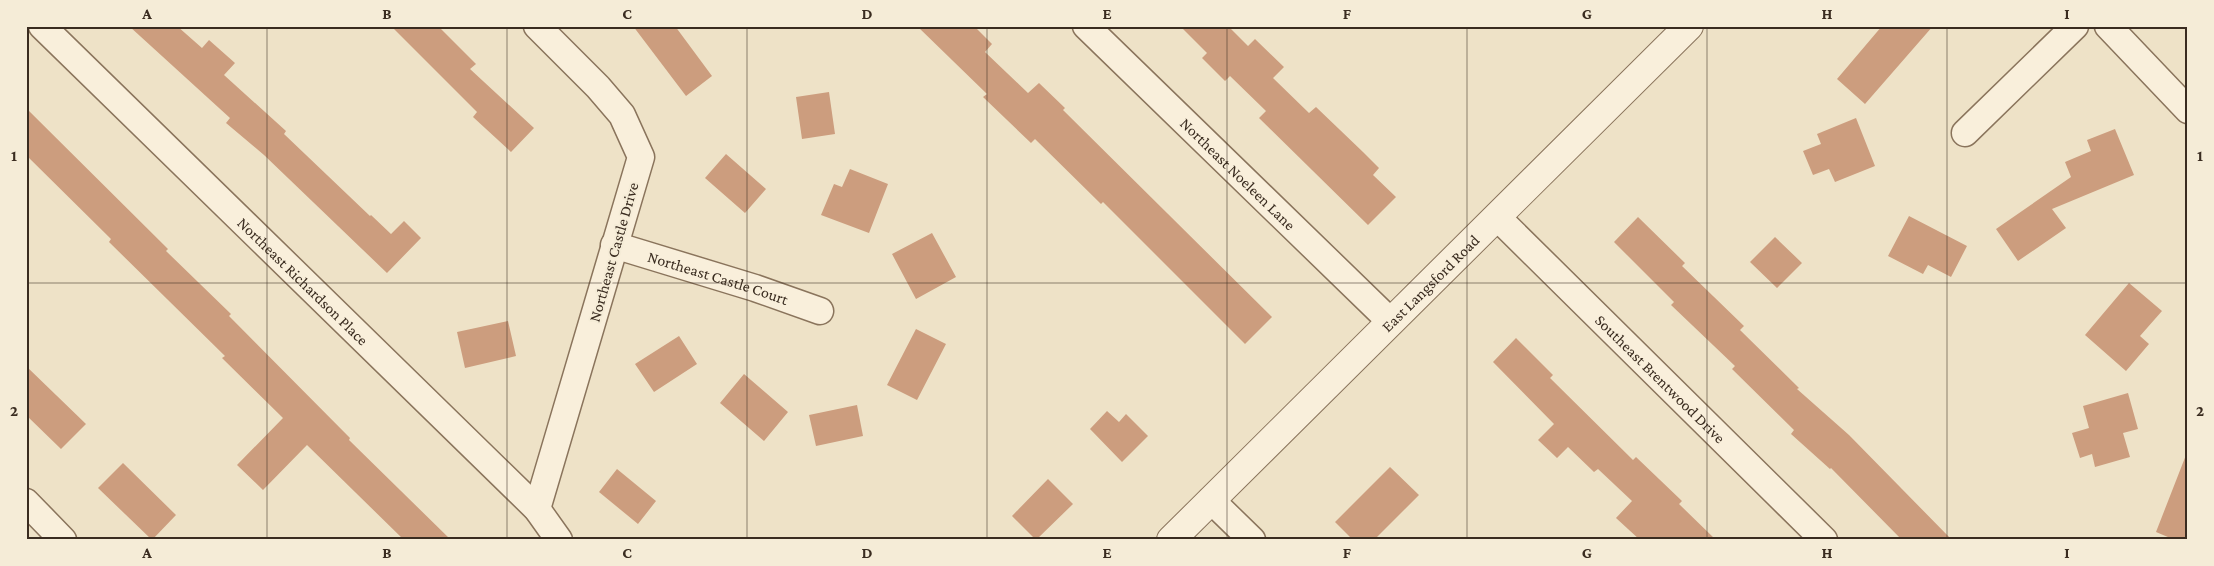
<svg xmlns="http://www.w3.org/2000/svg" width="2214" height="566" font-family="'Crimson Pro',serif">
<rect width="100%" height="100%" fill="#eee2c7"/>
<path fill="#cc9d7e" d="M 129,26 L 177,26 L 202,48 L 209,40 L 235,63 L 224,75 L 286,131 L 284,134 L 370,216 L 371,215 L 391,234 L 404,221 L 421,238 L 387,273 L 264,155 L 226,123 L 230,118 Z
M 391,26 L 438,26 L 476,64 L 470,69 L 534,128 L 511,152 L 473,117 L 477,112 Z
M 633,26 L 675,26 L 712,76 L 686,96 Z
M 917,26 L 974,26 L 992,44 L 985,52 L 1028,93 L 1039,83 L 1065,108 L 1063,110 L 1272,317 L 1245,344 L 1103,202 L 1101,204 L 1035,139 L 1031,143 L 983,97 L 987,94 Z
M 1180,26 L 1228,26 L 1248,46 L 1255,39 L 1284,67 L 1273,78 L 1309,113 L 1316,107 L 1363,152 L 1379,168 L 1373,175 L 1396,197 L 1368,225 L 1259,118 L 1266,111 L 1230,76 L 1225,81 L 1202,58 L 1207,53 Z
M 1882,26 L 1933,26 L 1865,104 L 1837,79 Z
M 829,92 L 835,134 L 802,139 L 796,97 Z
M 26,108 L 168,249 L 166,251 L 231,314 L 229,316 L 350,438 L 349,440 L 451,540 L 404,540 L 307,445 L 263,490 L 237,465 L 283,418 L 222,358 L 225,356 L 109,242 L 111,239 L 26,155 Z
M 1856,118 L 1875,166 L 1835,182 L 1829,169 L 1813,175 L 1803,151 L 1821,144 L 1817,134 Z
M 2115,129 L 2134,175 L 2052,209 L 2066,228 L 2018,261 L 1996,229 L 2071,177 L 2065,162 L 2091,151 L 2087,140 Z
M 726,154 L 766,189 L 745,213 L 705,178 Z
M 850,169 L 888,184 L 869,233 L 821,215 L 834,184 L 842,187 Z
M 1909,216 L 1967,246 L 1951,277 L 1928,265 L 1923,274 L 1888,256 Z
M 1638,217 L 1685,263 L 1682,266 L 1744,326 L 1740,330 L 1799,388 L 1797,389 L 1849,435 L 1952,540 L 1902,540 L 1831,468 L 1830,469 L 1791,434 L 1794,430 L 1732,369 L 1735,366 L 1671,305 L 1674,302 L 1614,242 Z
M 932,233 L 956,277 L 916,299 L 892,254 Z
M 1775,237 L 1802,263 L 1777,288 L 1750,262 Z
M 2129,283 L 2162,311 L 2140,336 L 2149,344 L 2126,371 L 2085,335 Z
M 508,321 L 516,356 L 465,368 L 457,332 Z
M 916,329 L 946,344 L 917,400 L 887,385 Z
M 679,336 L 697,364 L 654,392 L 635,364 Z
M 1516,338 L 1553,375 L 1550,378 L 1633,460 L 1636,457 L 1682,501 L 1679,504 L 1716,540 L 1640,540 L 1616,518 L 1632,501 L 1598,469 L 1594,472 L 1568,447 L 1557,458 L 1538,440 L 1554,424 L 1493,362 Z
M 26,366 L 86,424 L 61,449 L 26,415 Z
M 744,374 L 788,412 L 764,441 L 720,403 Z
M 2128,393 L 2138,429 L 2123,433 L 2130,457 L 2095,467 L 2092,454 L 2080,458 L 2072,433 L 2089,428 L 2083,406 Z
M 857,405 L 863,436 L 816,446 L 809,415 Z
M 1107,411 L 1119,422 L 1126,414 L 1148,436 L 1122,462 L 1090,429 Z
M 2186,455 L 2188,540 L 2175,540 L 2156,532 Z
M 123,463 L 176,515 L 152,540 L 98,488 Z
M 1390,467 L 1419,495 L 1374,540 L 1353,540 L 1335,522 Z
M 617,469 L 656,501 L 638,524 L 599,492 Z
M 1048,479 L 1073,504 L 1036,540 L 1012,516 Z"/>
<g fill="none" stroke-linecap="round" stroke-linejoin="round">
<g stroke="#8a745c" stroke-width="29">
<g id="minor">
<path id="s1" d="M 42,26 L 537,509 L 559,540"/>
<path d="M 537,26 L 598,87 L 622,115 L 641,157 L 537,509"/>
<path id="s2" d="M 1086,26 L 1391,322"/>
<path d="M 2108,26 L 2188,110"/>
<path d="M 1965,133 L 2075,26"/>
<path id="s3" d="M 1497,217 L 1824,540"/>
<path id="s4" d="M 614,245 L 755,288 L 820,311"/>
<path d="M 1211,500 L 1252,540"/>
<path d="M 26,502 L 63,540"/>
</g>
</g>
<g stroke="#8a745c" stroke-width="30">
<g id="tertiary">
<path id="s5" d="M 1171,540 L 1689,26"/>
</g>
</g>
<use href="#minor" stroke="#f9efdb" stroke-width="26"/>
<use href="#tertiary" stroke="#f9efdb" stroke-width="28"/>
</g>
<path fill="none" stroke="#3a2c20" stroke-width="1" stroke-opacity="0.55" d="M 267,26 L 267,540M 507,26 L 507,540M 747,26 L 747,540M 987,26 L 987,540M 1227,26 L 1227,540M 1467,26 L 1467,540M 1707,26 L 1707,540M 1947,26 L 1947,540M 26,283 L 2188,283"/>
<g text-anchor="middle" stroke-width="4" stroke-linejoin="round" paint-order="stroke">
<g font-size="16" fill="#3a2c20" stroke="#f5ecd7">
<text dy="6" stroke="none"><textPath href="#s2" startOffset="212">Northeast Noeleen Lane</textPath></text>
<text transform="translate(613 252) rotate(-74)" y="6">Northeast Castle Drive</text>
<text dy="6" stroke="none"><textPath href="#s4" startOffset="109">Northeast Castle Court</textPath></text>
<text dy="6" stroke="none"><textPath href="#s1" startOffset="365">Northeast Richardson Place</textPath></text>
<text dy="6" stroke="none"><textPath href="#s5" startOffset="365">East Langsford Road</textPath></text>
<text dy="6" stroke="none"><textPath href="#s3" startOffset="230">Southeast Brentwood Drive</textPath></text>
</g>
</g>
<rect width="2214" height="566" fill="none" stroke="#f5ecd7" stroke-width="55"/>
<rect x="28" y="28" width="2158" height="510" fill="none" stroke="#3a2c20" stroke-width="2"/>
<g font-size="16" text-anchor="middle" font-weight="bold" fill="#3a2c20">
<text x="147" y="19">A</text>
<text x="387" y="19">B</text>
<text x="627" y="19">C</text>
<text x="867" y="19">D</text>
<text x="1107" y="19">E</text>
<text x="1347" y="19">F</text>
<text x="1587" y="19">G</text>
<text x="1827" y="19">H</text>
<text x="2067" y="19">I</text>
<text x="14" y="161">1</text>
<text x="2200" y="161">1</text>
<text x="14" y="416">2</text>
<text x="2200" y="416">2</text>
<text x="147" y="558">A</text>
<text x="387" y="558">B</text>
<text x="627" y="558">C</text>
<text x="867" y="558">D</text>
<text x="1107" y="558">E</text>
<text x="1347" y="558">F</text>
<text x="1587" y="558">G</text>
<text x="1827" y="558">H</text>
<text x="2067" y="558">I</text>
</g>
</svg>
